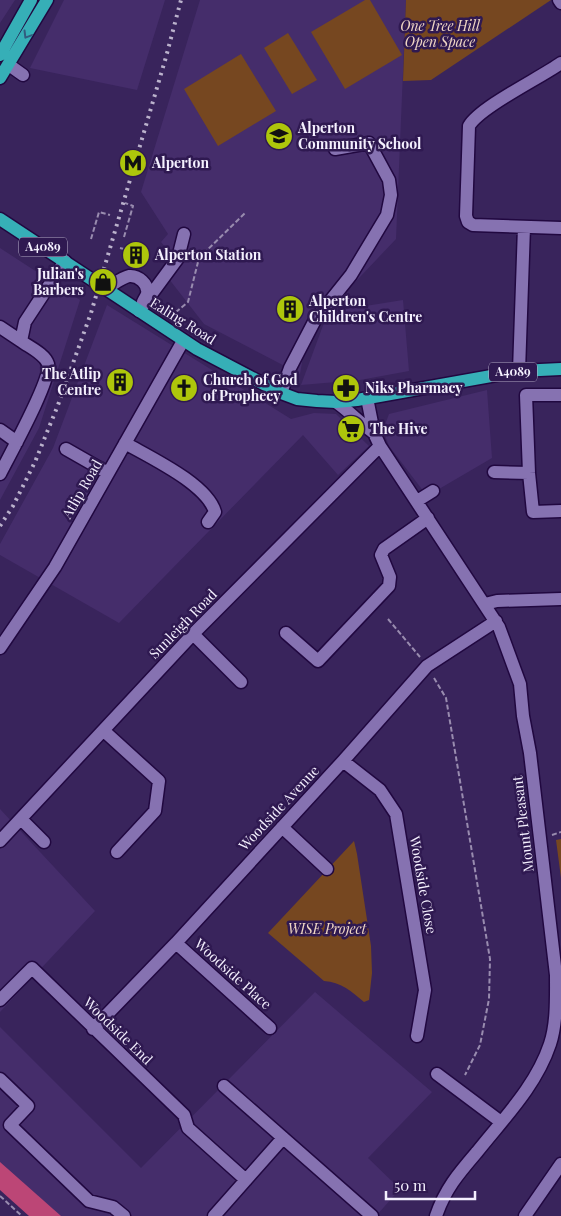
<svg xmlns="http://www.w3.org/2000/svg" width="561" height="1216" font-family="'Playfair Display',serif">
<rect width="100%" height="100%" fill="#39245c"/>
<path fill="#452d6b" d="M 0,0 L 15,0 L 0,23 Z
M 64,0 L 165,0 L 137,90 L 30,68 Z
M 200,0 L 406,0 L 396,239 L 323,316 L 303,357 L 300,374 L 204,324 L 169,279 L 180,265 L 161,242 L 168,234 L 141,192 Z
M 0,248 L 80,300 L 39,428 L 0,500 Z
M 403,300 L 409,371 L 360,380 L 301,385 L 328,312 Z
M 107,305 L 291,419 L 314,413 L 336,414 L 369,446 L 338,475 L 303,435 L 119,623 L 0,555 L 0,544 L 53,448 Z
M 487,390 L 492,458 L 427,496 L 389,446 L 383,430 L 389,414 Z
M 0,809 L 95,911 L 0,1012 Z
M 315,992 L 432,1092 L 368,1158 L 400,1189 L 376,1216 L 58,1216 L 0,1166 L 0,1027 L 141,1168 Z"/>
<path fill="#764720" d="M 365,0 L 370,0 L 402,55 L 345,89 L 311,32 Z
M 406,0 L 551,0 L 431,80 L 403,81 Z
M 288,33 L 317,80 L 292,94 L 264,48 Z
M 241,54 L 276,111 L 218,146 L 184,89 Z
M 561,839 L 561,878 L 556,840 Z
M 354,841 L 357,854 L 371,946 L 372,973 L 369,1000 L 364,1002 C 351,991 341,982 324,981 L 268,933 Z"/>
<path fill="#bc4676" d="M 0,1162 L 61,1216 L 29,1216 L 0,1190 Z"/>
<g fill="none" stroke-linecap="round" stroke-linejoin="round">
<g stroke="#210840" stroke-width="15">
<path id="minor" d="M 559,0 L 561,3
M 561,63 C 540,78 480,107 469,126 L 466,216 L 468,222 L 473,225 L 561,228
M 9,65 L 23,75
M 107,288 C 114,284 121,278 129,276 C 138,275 149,284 147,294 C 146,297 144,299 143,302
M 139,311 L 178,258 L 184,234
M 0,327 L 21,341
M 519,371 L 524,227
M 281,393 L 290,368 L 315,320 L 351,275 L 387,215 L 391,195 L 389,180 L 369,143 L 335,149
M 561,395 L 526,395 L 529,473 L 533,512 L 561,511
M 367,398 L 374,433 L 380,446 L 499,627 L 520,684 L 523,716 L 530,753 L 556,975 C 556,997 557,1023 550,1044 C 536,1086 504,1118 477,1152 C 459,1173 445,1189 436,1216
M 336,402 C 350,412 360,423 374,433
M 0,430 L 17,442
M 125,443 C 151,458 207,484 215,512 L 208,522
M 66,449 L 108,473
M 494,472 L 529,473
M 0,474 C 9,456 52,379 48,364 C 45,354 29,347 21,341 L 25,322 L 65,261
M 417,501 L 433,491
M 485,604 L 497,601 L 561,599
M 286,633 L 318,661 L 389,586 L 390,577 L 381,555 L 384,549 L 428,518
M 193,634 L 241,682
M 0,648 L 55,567 L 183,341
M 104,731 L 159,781 L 155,811 L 117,852
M 343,761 L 380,790 L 396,814 L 425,990 L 417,1036
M 21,819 L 44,842
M 282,827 L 327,869
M 0,841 L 193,634 L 380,446
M 176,943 L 270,1028
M 0,1000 L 32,968 L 184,1115 L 188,1128 L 246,1180
M 93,1029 L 176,943 L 343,761 L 427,666 L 496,621
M 437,1074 L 501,1122
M 0,1079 L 28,1106 L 10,1125 L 89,1201 L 113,1207 L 124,1216
M 224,1086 L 372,1216
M 214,1216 L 283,1138
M 525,1216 L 561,1164"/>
</g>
<g stroke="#210840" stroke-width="15">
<path id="major" d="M 0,55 L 31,0
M 0,78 L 47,0
M 0,219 L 197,349 L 281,393 L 297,399 L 317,401 L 336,402 L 357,400 L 519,371 L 561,369"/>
</g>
<path stroke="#998caf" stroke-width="2" stroke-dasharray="5 2.5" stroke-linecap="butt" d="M 124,237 L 133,206 L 125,203
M 91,239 L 99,212 L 110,215
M 120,248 L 136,252 L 132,264
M 170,317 L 188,302 L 199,258 L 245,213
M 388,619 L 420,657
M 434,678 L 446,698 L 490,959 L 489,999 L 480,1045 L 465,1075
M 552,835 L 561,832
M 0,1196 L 22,1216"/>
<use href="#minor" stroke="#8672b1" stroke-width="12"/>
<use href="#major" stroke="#36afb7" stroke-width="12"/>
<path stroke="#bbb2cc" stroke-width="4" stroke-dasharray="2.5 5" stroke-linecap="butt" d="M 0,526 L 13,506 L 35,462 L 58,405 L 91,313 L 166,57 L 181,0"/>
</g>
<defs><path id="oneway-chevron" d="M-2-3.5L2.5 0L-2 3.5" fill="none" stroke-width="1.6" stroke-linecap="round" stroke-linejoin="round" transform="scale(1.25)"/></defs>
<use stroke="#325c7f" href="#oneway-chevron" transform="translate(27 35) rotate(121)"/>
<defs>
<g id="school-disc" transform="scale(1.4375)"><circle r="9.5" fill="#aec60b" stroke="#2f1951"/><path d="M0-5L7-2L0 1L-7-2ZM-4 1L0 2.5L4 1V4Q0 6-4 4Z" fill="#111"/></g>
<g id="metro-disc" transform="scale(1.4375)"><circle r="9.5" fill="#aec60b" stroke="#2f1951"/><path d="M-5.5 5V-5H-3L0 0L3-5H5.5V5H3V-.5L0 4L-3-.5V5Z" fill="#111"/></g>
<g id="building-disc" transform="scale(1.4375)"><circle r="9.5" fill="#aec60b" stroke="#2f1951"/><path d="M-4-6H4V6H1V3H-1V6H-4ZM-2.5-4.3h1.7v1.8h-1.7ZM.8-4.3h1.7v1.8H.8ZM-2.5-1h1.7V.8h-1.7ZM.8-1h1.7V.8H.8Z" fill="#111"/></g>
<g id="shop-disc" transform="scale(1.4375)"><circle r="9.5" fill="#aec60b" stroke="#2f1951"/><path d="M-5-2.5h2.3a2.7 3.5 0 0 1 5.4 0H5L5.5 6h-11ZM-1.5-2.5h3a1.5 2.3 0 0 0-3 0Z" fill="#111"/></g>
<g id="church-disc" transform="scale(1.4375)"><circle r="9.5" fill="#aec60b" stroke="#2f1951"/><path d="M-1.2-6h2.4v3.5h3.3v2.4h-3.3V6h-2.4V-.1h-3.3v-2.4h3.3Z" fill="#111"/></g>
<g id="pharmacy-disc" transform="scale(1.4375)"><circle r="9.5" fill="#aec60b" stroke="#2f1951"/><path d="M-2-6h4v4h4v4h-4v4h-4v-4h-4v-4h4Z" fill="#111"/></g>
<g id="supermarket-disc" transform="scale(1.4375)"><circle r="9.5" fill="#aec60b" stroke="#2f1951"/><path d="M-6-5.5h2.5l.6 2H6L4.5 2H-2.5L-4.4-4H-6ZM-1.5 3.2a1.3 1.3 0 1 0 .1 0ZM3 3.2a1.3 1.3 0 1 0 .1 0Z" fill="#111"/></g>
</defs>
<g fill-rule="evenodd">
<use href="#school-disc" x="279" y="136"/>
<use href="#metro-disc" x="133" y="163"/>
<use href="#building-disc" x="136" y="255"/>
<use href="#shop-disc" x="103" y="282"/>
<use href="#building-disc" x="290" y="309"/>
<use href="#building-disc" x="120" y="382"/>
<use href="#church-disc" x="184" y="388"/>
<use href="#pharmacy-disc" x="346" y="388"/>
<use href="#supermarket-disc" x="351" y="429"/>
</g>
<g text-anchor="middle" stroke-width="5" stroke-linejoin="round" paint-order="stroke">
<g fill="#2f1951" stroke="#b9b0ca" stroke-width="1">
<rect x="19" y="237.5" width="48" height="19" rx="4"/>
<rect x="489" y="362.5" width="48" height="19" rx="4"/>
</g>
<g font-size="12" font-weight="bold" fill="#f4f0fe">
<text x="43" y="251">A4089</text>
<text x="513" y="376">A4089</text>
</g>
<g font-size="14" font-style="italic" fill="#efd6c4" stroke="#2f1951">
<text x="440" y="31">One Tree Hill<tspan x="440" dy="16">Open Space</tspan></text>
<text x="327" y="934">WISE Project</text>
</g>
<g font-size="14" font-weight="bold" fill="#f4f0fe" stroke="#2f1951" text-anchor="start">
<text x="298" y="133">Alperton<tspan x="298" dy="16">Community School</tspan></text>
<text x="152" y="168">Alperton</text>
<text x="155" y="260">Alperton Station</text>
<text x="84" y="279" text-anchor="end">Julian's<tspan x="84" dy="16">Barbers</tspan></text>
<text x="309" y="306">Alperton<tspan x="309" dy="16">Children's Centre</tspan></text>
<text x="101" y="379" text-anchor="end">The Atlip<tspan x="101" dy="16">Centre</tspan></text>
<text x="203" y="385">Church of God<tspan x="203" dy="16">of Prophecy</tspan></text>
<text x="365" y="393">Niks Pharmacy</text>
<text x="370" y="434">The Hive</text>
</g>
<g font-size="14" fill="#f4f0fe" stroke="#2f1951">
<text transform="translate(183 321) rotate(32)" y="5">Ealing Road</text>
<text transform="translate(82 489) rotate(-60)" y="5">Atlip Road</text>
<text transform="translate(183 624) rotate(-46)" y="5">Sunleigh Road</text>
<text transform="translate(279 808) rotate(-47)" y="5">Woodside Avenue</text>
<text transform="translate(523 824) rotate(-97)" y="5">Mount Pleasant</text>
<text transform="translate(423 885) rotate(80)" y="5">Woodside Close</text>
<text transform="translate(233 974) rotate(42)" y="5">Woodside Place</text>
<text transform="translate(118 1031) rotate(44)" y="5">Woodside End</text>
</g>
</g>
<path d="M386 1191v8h89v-8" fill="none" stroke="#f4f0fe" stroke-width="2.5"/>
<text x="394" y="1191" font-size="15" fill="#f4f0fe" stroke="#2f1951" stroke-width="4" paint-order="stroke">50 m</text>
</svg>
